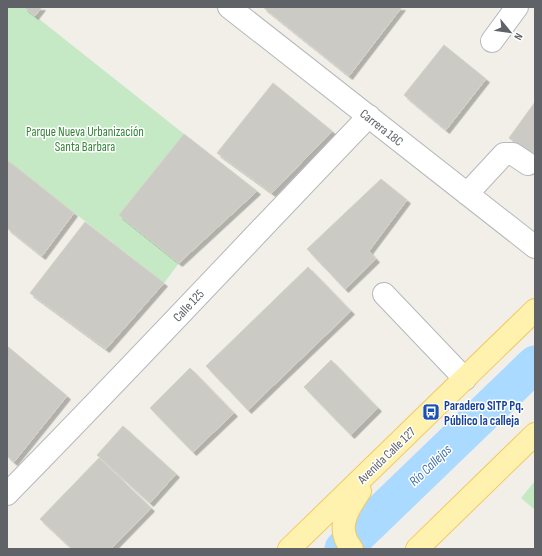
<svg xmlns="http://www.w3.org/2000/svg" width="542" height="556" font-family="'Sofia Sans Condensed',sans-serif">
<defs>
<filter id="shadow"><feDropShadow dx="3.5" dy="3.5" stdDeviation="0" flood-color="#0004"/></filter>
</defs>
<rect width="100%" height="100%" fill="#f1efe8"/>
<path fill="#c5e8c5" d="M 7,7 L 24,7 L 184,134 L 119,215 L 179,263 L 164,283 L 7,160 Z
M 535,481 L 535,510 L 521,498 Z"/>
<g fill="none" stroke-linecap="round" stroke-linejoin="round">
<path stroke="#aadaff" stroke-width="37" d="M 343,549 L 535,364"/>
</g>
<path fill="#cccac5" stroke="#d6d1c6" filter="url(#shadow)" d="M 24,7 L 42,7 L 35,16 Z
M 263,7 L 402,7 L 349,76 Z
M 444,45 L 486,79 L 446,130 L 404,95 Z
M 273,83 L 332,131 L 272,193 L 217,153 Z
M 535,102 L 535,158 L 509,138 Z
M 184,134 L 257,191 L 179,263 L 119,215 Z
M 7,160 L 74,213 L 42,256 L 7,228 Z
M 381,179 L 407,200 L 369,251 L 376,259 L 345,289 L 307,249 Z
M 85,222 L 164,283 L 106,349 L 30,293 Z
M 308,267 L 351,311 L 248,410 L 206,366 Z
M 7,346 L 67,396 L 14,462 L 7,456 Z
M 331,360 L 378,408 L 351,435 L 304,387 Z
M 190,368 L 234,413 L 193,452 L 150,408 Z
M 123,426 L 176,474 L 150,503 L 97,455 Z
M 99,458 L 151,508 L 111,549 L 72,549 L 40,519 Z"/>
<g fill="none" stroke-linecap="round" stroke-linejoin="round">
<g stroke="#b5b8bc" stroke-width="24">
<path id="minor" d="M 229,7 L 535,247
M 492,41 L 517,7
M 467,194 L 504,154 L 513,154 L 528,164
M 384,294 L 465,379
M 7,494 C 129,370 248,242 369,116"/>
</g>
<g stroke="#f2c960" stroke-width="24">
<path id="major" d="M 289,549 L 535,310
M 352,549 C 335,529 347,510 360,491
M 417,549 L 535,434"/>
</g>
<use href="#minor" stroke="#fff" stroke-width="22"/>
<use href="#major" stroke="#fff2af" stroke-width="22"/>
</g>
<defs>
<g id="bus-square" transform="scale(0.9)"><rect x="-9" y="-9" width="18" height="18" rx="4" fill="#1a4fb4" stroke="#fff"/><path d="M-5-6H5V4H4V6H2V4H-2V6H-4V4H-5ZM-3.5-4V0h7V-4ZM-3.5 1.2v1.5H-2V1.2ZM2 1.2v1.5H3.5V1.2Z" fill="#fff"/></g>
</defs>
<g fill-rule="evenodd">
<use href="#bus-square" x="431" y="412"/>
</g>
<g text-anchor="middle" stroke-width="3" stroke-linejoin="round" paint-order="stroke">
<g font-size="13" fill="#5f6368" stroke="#fff">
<text transform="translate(382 127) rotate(38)" y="5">Carrera 18C</text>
<text transform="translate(188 305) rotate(-47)" y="5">Calle 125</text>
<text transform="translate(386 455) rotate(-44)" y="5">Avenida Calle 127</text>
</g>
<g font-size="13" fill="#348238" stroke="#fff">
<text x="85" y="136">Parque Nueva Urbanización<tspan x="85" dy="15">Santa Barbara</tspan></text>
</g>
<g font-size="13" font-weight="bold" fill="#164399" stroke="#fff" text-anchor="start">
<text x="444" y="410">Paradero SITP Pq.<tspan x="444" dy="15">Público la calleja</tspan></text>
</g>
<g font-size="14" font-style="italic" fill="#4174aa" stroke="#fff">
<text transform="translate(430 465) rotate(-44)" y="5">Río Callejas</text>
</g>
</g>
<rect width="542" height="556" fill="none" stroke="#5f6368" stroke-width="16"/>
<g transform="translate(510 32) rotate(119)" stroke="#ffffff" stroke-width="3" paint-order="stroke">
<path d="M0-3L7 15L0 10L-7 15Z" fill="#5f6368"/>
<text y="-6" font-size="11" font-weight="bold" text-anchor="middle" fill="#5f6368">N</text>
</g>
</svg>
